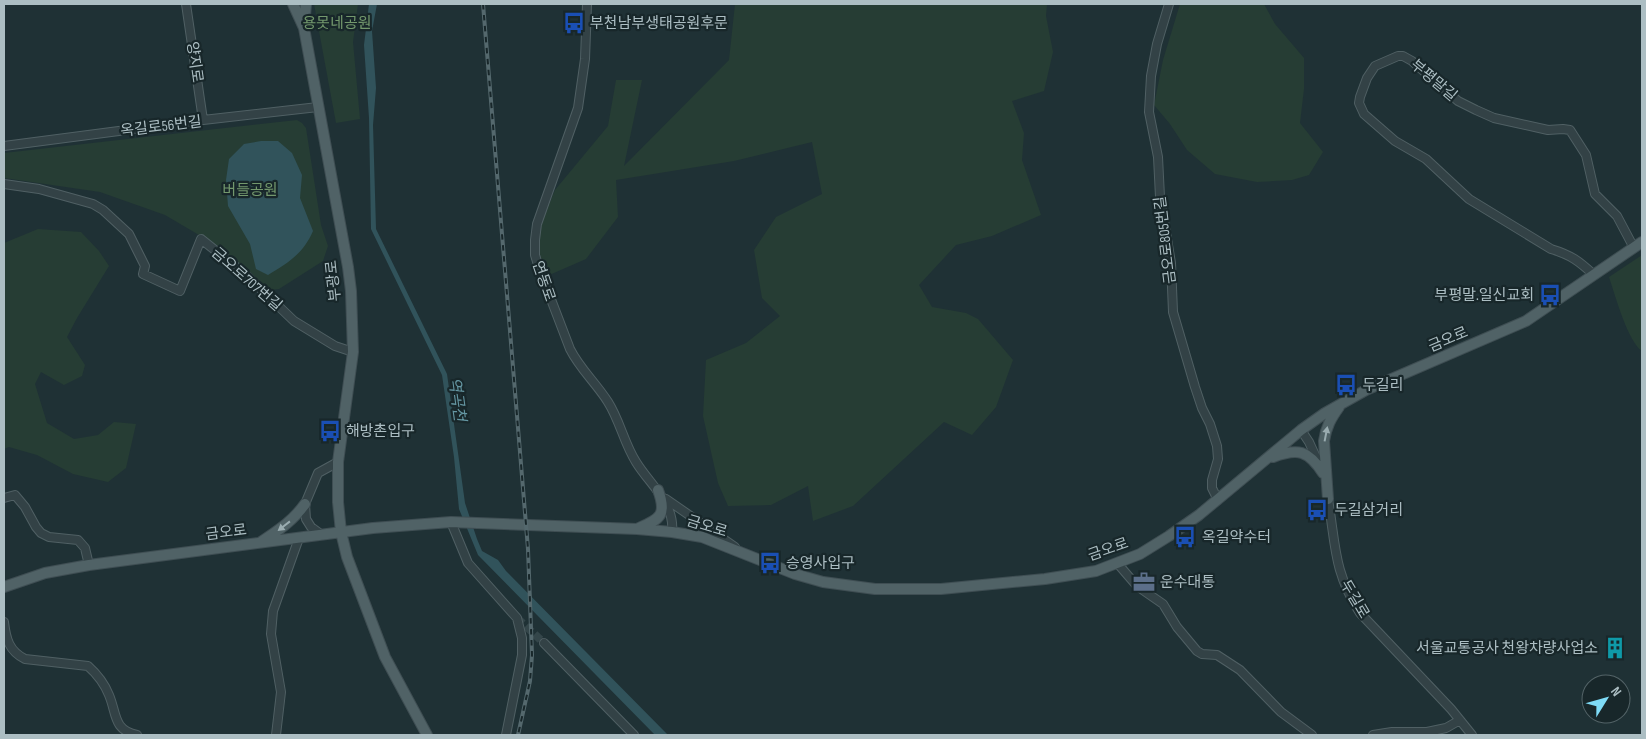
<svg xmlns="http://www.w3.org/2000/svg" width="1646" height="739" font-family="'Sofia Sans Condensed','Noto Sans KR',sans-serif">
<rect width="100%" height="100%" fill="#1f3135"/>
<path fill="#263d34" d="M 314,4 L 358,4 L 353,42 L 360,119 L 336,123 Z
M 735,4 L 1047,4 L 1046,16 L 1053,52 L 1044,91 L 1012,101 L 1024,133 L 1022,160 L 1041,215 L 992,236 L 956,245 L 919,285 L 932,307 L 966,313 L 978,319 L 1013,360 L 996,407 L 972,435 L 944,422 L 853,506 L 813,521 L 808,486 L 771,505 L 728,506 L 718,483 L 703,416 L 706,360 L 746,343 L 780,316 L 762,298 L 754,250 L 776,217 L 822,194 L 812,142 L 734,161 L 616,180 L 618,217 L 586,259 L 547,276 L 540,257 L 538,241 L 543,219 L 555,190 L 608,126 L 616,80 L 642,80 L 624,166 L 729,60 Z
M 1180,4 L 1264,4 L 1275,24 L 1304,58 L 1304,89 L 1300,123 L 1323,152 L 1309,175 L 1292,180 L 1257,182 L 1215,174 L 1187,150 L 1170,124 L 1154,105 L 1163,60 Z
M 297,120 L 302,123 L 306,128 L 321,225 L 328,246 L 323,261 L 279,289 L 271,290 L 216,245 L 165,215 L 100,192 L 4,178 L 4,153 Z
M 38,229 L 81,232 L 99,251 L 109,266 L 77,318 L 67,337 L 85,365 L 82,376 L 64,385 L 41,372 L 35,384 L 47,423 L 74,439 L 98,435 L 114,422 L 136,424 L 126,468 L 108,482 L 73,474 L 37,455 L 9,447 L 4,449 L 4,243 Z
M 1642,255 L 1642,351 C 1628,342 1615,295 1609,277 Z"/>
<path fill="#31535b" d="M 369,4 L 377,4 L 372,31 L 376,88 L 373,125 L 376,229 L 447,374 L 465,503 L 477,539 L 482,551 L 498,560 L 506,571 L 668,735 L 655,735 L 478,555 L 459,509 L 454,457 L 442,375 L 371,229 L 369,118 L 364,45 Z
M 261,141 L 278,141 L 292,153 L 302,175 L 300,198 L 313,231 C 303,254 289,262 268,275 L 256,269 L 250,244 L 228,206 L 226,180 L 229,159 L 244,144 Z"/>
<g fill="none" stroke-linecap="round" stroke-linejoin="round">
<path stroke="#34464a" stroke-width="8" stroke-dasharray="8 4" stroke-linecap="butt" d="M 517,618 L 544,643"/>
<g stroke="#506064" stroke-width="10">
<path id="minor" d="M 186,4 L 203,120
M 587,4 L 585,59 L 578,108 L 537,224 L 535,240 L 535,255 L 539,268 L 570,349 C 580,369 596,383 608,402 C 620,421 624,443 636,462 C 650,485 675,503 672,532
M 1169,4 L 1157,44 L 1151,76 L 1149,112 L 1158,157 L 1160,197 L 1171,263 L 1173,312 L 1195,387 L 1202,408 L 1210,424 L 1217,446 L 1218,459 L 1212,480 L 1212,488 L 1218,500
M 4,146 L 203,120 L 318,107
M 4,184 L 39,189 L 93,204 L 103,210 L 129,234 L 145,266 L 143,274 L 180,291 L 201,239 L 245,274 L 294,321 L 335,346 L 353,352
M 1594,275 C 1579,261 1571,255 1551,249 L 1469,199 L 1426,159 L 1395,141 L 1364,114 L 1359,103 L 1360,97 L 1367,78 L 1375,66 L 1398,56 L 1403,56 L 1412,61 L 1458,101 L 1476,110 L 1494,118 L 1548,130 L 1563,129 L 1570,130 L 1586,155 L 1595,194 L 1617,216 L 1634,248
M 1301,430 L 1309,442 L 1320,466
M 1327,494 C 1336,541 1332,570 1360,613 L 1451,709 L 1472,735
M 4,498 L 15,495 L 25,507 L 36,527 L 41,533 L 49,537 L 78,540 L 85,548 L 89,565
M 666,499 L 735,547
M 451,522 L 468,563 L 517,618 L 522,638 L 522,655 L 506,735
M 322,535 L 311,527 L 306,519 L 305,504 L 318,473 L 338,462
M 1118,564 L 1137,586 L 1163,604 L 1177,627 L 1197,651 L 1202,654 L 1217,655 L 1240,670 L 1281,712 L 1312,735
M 4,622 C 6,639 9,651 25,659 L 88,666 C 97,674 105,685 109,695 C 117,714 113,730 137,735
M 544,643 L 634,735
M 276,735 L 281,692 L 271,634 L 273,611 L 299,538
M 1373,735 L 1392,732 L 1427,732 L 1446,728 L 1460,720"/>
</g>
<g stroke="#3f4e53" stroke-width="12">
<path id="major" d="M 293,4 L 304,28 L 348,267 L 351,291 L 353,352 L 338,462 L 338,502 L 341,532 L 347,557 L 385,657 L 427,735
M 304,27 L 306,4
M 1273,457 C 1298,448 1308,450 1323,473
M 1328,499 L 1324,441 C 1326,427 1331,418 1339,407
M 639,528 C 661,519 667,514 658,490
M 261,542 C 277,531 293,521 305,504
M 4,587 L 45,573 L 89,565 L 373,528 L 451,522 L 637,529 L 672,532 L 702,537 L 795,574 L 823,582 L 875,589 L 941,589 L 1045,579 L 1096,571 L 1140,554 L 1169,536 L 1199,515 L 1301,430 L 1325,413 L 1366,390 L 1526,321 L 1642,242"/>
</g>
<use href="#minor" stroke="#334246" stroke-width="8"/>
<use href="#major" stroke="#506266" stroke-width="10"/>
<g stroke="#54686d" stroke-width="4">
<path id="rail" d="M 483,4 L 528,549 L 532,655 L 530,681 L 518,735"/>
</g>
<use href="#rail" stroke="#18272a" stroke-width="2" stroke-dasharray="5.5" stroke-linecap="butt"/>
</g>
<defs><path id="oneway-solid" d="M-6-.8H1V-3.2L6.5 0L1 3.2V.8H-6Z" transform="scale(1.25)"/></defs>
<g fill="#9aacb0">
<use href="#oneway-solid" transform="translate(1326 434) rotate(-79)"/>
<use href="#oneway-solid" transform="translate(284 526) rotate(142)"/>
</g>
<defs>
<g id="bus-bare" transform="scale(1.725)"><path d="M-5-6H5V4H4V6H2V4H-2V6H-4V4H-5ZM-3.5-4V0h7V-4ZM-3.5 1.2v1.5H-2V1.2ZM2 1.2v1.5H3.5V1.2Z" fill="#1a4fb4" stroke="#18272a" stroke-width="2.5" paint-order="stroke"/></g>
<g id="office-bare" transform="scale(1.725)"><path d="M-6-3h4V-5.5h4V-3h4V5H-6ZM-1-4.5V-3h2v-1.5ZM-6 0V1H6V0Z" fill="#5c6f8a" stroke="#18272a" stroke-width="2.5" paint-order="stroke"/></g>
<g id="building-bare" transform="scale(1.725)"><path d="M-4-6H4V6H1V3H-1V6H-4ZM-2.5-4.3h1.7v1.8h-1.7ZM.8-4.3h1.7v1.8H.8ZM-2.5-1h1.7V.8h-1.7ZM.8-1h1.7V.8H.8Z" fill="#0f9aa8" stroke="#18272a" stroke-width="2.5" paint-order="stroke"/></g>
</defs>
<g fill-rule="evenodd">
<use href="#bus-bare" x="574" y="23"/>
<use href="#bus-bare" x="1550" y="295"/>
<use href="#bus-bare" x="1346" y="385"/>
<use href="#bus-bare" x="330" y="431"/>
<use href="#bus-bare" x="1317" y="510"/>
<use href="#bus-bare" x="1185" y="537"/>
<use href="#bus-bare" x="770" y="563"/>
<use href="#office-bare" x="1144" y="582"/>
<use href="#building-bare" x="1615" y="648"/>
</g>
<g text-anchor="middle" stroke-width="4.5" stroke-linejoin="round" paint-order="stroke">
<g font-size="15" fill="#73986d" stroke="#18272a">
<text x="337" y="28">용못네공원</text>
<text x="250" y="195">버들공원</text>
</g>
<g font-size="15" fill="#acbec3" stroke="#18272a" text-anchor="start">
<text x="590" y="28">부천남부생태공원후문</text>
<text x="1534" y="300" text-anchor="end">부평말.일신교회</text>
<text x="1362" y="390">두길리</text>
<text x="346" y="436">해방촌입구</text>
<text x="1334" y="515">두길삼거리</text>
<text x="1202" y="542">옥길약수터</text>
<text x="786" y="568">승영사입구</text>
<text x="1160" y="587">운수대통</text>
<text x="1598" y="653" text-anchor="end">서울교통공사 천왕차량사업소</text>
</g>
<g font-size="15" fill="#acbec3" stroke="#18272a">
<text transform="translate(195 62) rotate(82)" y="5">양지로</text>
<text transform="translate(1434 80) rotate(40)" y="5">부평말길</text>
<text transform="translate(161 126) rotate(-7)" y="5">옥길로56번길</text>
<text transform="translate(1165 240) rotate(-97)" y="5">금오로805번길</text>
<text transform="translate(247 279) rotate(41)" y="5">금오로707번길</text>
<text transform="translate(333 281) rotate(-96)" y="5">부광로</text>
<text transform="translate(544 281) rotate(71)" y="5">연동로</text>
<text transform="translate(1448 339) rotate(-23)" y="5">금오로</text>
<text transform="translate(707 526) rotate(17)" y="5">금오로</text>
<text transform="translate(226 532) rotate(-7)" y="5">금오로</text>
<text transform="translate(1108 549) rotate(-19)" y="5">금오로</text>
<text transform="translate(1355 599) rotate(59)" y="5">두길로</text>
</g>
<g font-size="16" font-style="italic" fill="#6597a3" stroke="#18272a">
<text transform="translate(458 399) rotate(82)" y="6">역곡천</text>
</g>
</g>
<rect width="1646" height="739" fill="none" stroke="#acbec3" stroke-width="10"/>
<g transform="translate(1606 699) rotate(53)"><circle r="24" fill="#18272a" stroke="#536367"/>
<path d="M0-4L9 19L0 12L-9 19Z" fill="#7edbf6"/>
<text y="-8" font-size="14" font-weight="bold" text-anchor="middle" fill="#acbec3">N</text>
</g>
</svg>
